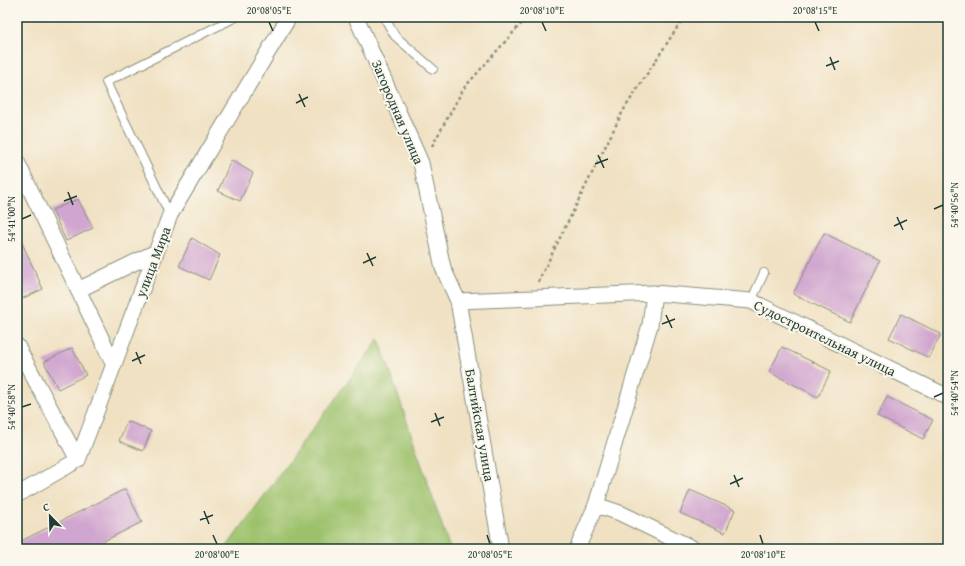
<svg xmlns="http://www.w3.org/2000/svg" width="965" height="566" font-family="'Gentium Book Plus',serif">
<rect width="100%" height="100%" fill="#fbf7ec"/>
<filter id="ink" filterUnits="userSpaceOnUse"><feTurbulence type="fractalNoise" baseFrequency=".025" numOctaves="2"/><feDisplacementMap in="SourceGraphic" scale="8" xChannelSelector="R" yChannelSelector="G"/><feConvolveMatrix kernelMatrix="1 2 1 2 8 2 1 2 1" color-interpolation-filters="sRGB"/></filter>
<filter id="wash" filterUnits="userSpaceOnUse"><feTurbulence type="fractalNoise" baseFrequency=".012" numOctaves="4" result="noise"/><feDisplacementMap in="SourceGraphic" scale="16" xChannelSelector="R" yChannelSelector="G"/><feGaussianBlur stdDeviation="0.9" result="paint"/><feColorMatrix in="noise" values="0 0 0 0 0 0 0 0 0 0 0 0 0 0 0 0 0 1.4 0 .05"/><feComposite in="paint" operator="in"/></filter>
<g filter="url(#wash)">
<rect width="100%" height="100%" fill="#f0e1c3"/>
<path fill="#9cc16b" stroke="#5e7f50" d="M 379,339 L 450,549 L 225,549 Z"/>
<g id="blocks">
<path fill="#d0a5cf" d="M 231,160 L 253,173 L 240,201 L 218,191 Z
M 78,199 L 93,228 L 66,241 L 52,210 Z
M 17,232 L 43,289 L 17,301 Z
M 824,233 L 880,261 L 850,322 L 793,294 Z
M 192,238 L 220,255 L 209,280 L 179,266 Z
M 901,314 L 941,334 L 929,358 L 889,338 Z
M 782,347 L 831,371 L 818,397 L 769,372 Z
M 72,348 L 86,375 L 58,389 L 44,362 Z
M 887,397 L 933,420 L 923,439 L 877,416 Z
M 127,421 L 151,431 L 143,451 L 119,441 Z
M 125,489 L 142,522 L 88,549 L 17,549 L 17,543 Z
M 690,490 L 735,510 L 725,533 L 680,513 Z"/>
</g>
</g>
<g filter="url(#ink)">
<use href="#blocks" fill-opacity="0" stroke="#888f7c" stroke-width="1"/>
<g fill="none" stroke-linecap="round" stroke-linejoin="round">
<g stroke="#888f7c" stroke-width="10">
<path id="lane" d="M 384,17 L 395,36 L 433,69
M 170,215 L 106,82 L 236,17
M 751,301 L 764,273"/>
</g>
<g stroke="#888f7c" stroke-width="17">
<path id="street" d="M 356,17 L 421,163 L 443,268 L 458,301 L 501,549
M 17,162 L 114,365
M 78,290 L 156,252
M 458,301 L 654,293 L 751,301 L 948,397
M 17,346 L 78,460
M 17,495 L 78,460 L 170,215 L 289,17
M 596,505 L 620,513 L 694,549
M 577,549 L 596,505 L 650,325 L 654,293"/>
</g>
<path stroke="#888f7c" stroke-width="2.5" stroke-dasharray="3 3" stroke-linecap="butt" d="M 432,146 L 464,88 L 527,17
M 538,282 L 623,111 L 684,17"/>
<use href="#lane" stroke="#fff" stroke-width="8"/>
<use href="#street" stroke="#fff" stroke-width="15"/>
</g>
</g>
<path fill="none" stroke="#1f3d34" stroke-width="1.5" d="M 269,22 L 273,31M 542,22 L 546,31M 815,22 L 819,31M 830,57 L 835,70M 826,66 L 839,61M 299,94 L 305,107M 296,103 L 308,97M 598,155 L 604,168M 595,164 L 608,159M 68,192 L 73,205M 64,201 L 77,196M 934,209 L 943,205M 897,217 L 903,230M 22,219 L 31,215M 894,226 L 907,220M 367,253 L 373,266M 363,263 L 376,257M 666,315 L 672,328M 662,324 L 675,319M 136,352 L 141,364M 132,361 L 145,355M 934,397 L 943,393M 22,407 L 31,404M 435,413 L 440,426M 431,422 L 444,417M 734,475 L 739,487M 730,484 L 743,478M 204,511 L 209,524M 200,520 L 213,515M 213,535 L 217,544M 487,535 L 490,544M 760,535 L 763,544"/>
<g text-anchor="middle" stroke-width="4" stroke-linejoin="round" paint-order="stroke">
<g font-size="14" fill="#1f3d34" stroke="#fbf7ec">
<text transform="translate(398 112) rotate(67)" y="5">Загородная улица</text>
<text transform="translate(153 262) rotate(-69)" y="5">улица Мира</text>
<text transform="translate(825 338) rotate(26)" y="5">Судостроительная улица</text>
<text transform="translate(480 425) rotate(80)" y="5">Балтийская улица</text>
</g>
</g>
<rect width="965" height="566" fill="none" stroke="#fbf7ec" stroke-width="44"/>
<g transform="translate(50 516) rotate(337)" stroke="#fbf7ec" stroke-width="3" paint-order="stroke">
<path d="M0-3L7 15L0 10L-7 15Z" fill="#1f3d34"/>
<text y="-6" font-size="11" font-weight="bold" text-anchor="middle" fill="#1f3d34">С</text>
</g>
<rect x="22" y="22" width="921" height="522" fill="none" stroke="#1f3d34" stroke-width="1.5"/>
<g font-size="10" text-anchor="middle" fill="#1f3d34">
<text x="269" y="14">20°08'05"E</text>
<text x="542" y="14">20°08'10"E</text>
<text x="815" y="14">20°08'15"E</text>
<text transform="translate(954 205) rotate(-90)" y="4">54°40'56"N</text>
<text transform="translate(11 219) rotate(-90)" y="4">54°41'00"N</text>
<text transform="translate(954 393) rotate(-90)" y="4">54°40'54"N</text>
<text transform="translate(11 407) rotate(-90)" y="4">54°40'58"N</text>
<text x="217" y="558">20°08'00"E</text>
<text x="490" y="558">20°08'05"E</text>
<text x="763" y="558">20°08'10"E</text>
</g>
</svg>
